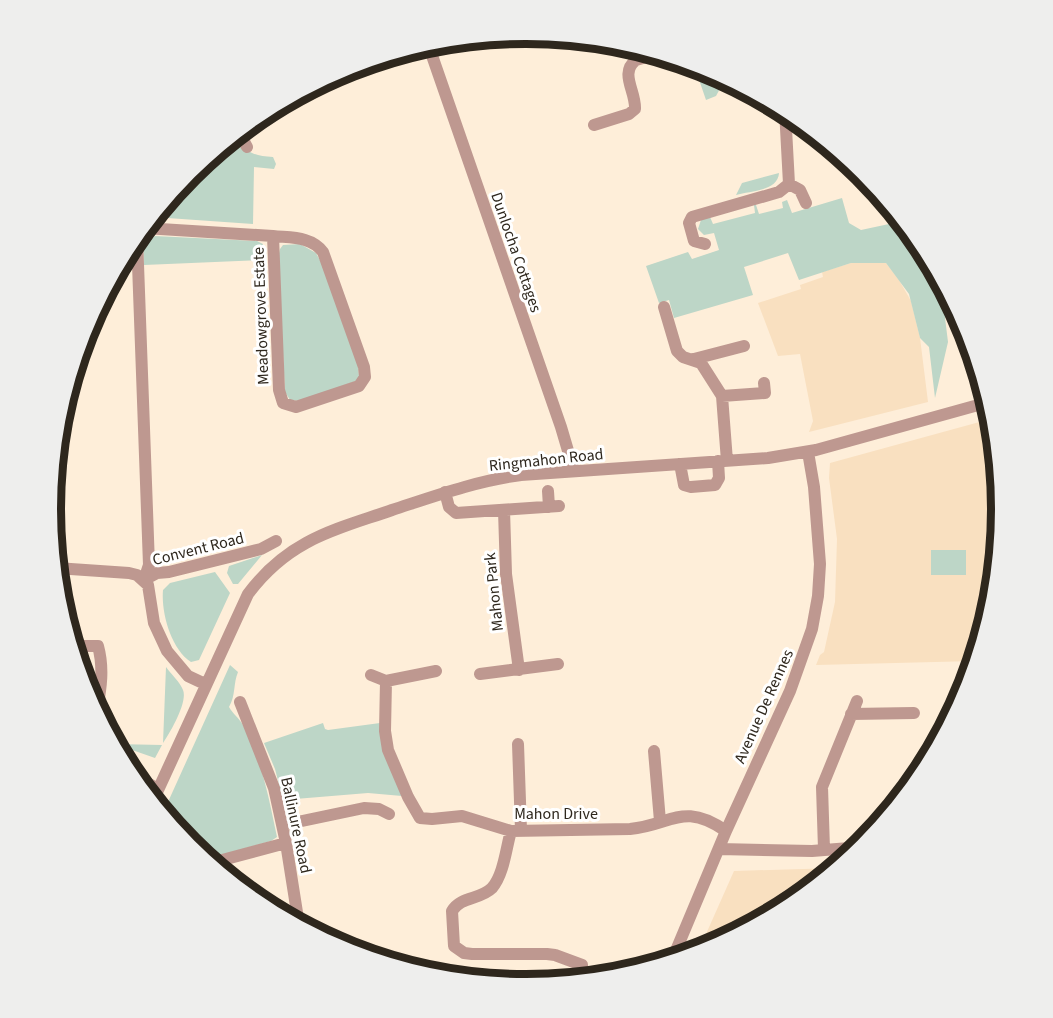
<svg xmlns="http://www.w3.org/2000/svg" width="1053" height="1018" font-family="'Source Sans 3',sans-serif">
<rect width="100%" height="100%" fill="#feeed9"/>
<path fill="#f9e0c0" d="M 874,262 L 886,263 L 899,280 L 911,301 L 920,338 L 928,402 L 809,432 L 813,421 L 800,354 L 778,356 L 758,303 L 801,289 L 800,285 L 823,277 L 822,272 L 851,263 Z
M 994,418 L 1002,509 L 993,602 L 975,661 L 816,665 L 820,655 L 824,652 L 835,602 L 837,539 L 829,478 L 830,463 Z
M 835,868 L 791,905 L 708,949 L 692,954 L 702,943 L 734,871 Z"/>
<path fill="#bdd6c7" d="M 694,65 L 719,75 L 722,85 L 716,96 L 706,100 Z
M 226,142 L 238,143 C 250,154 257,156 273,157 L 276,164 L 274,169 L 254,167 L 253,224 L 153,217 L 190,172 Z
M 779,173 C 778,191 751,191 736,195 L 742,183 Z
M 842,198 L 849,223 L 861,230 L 903,221 L 922,245 L 945,286 L 942,287 L 945,302 L 952,301 L 955,311 L 945,318 L 948,342 L 935,398 L 929,347 L 920,338 L 909,294 L 886,263 L 851,263 L 799,280 L 788,253 L 744,267 L 753,295 L 674,318 L 669,300 L 659,303 L 646,266 L 688,252 L 692,259 L 719,250 L 714,233 L 704,235 L 698,229 L 701,220 L 710,217 L 713,224 L 755,213 L 754,205 L 756,205 L 759,214 L 783,208 L 782,202 L 787,200 L 792,213 Z
M 155,236 L 257,241 L 263,244 L 263,260 L 144,265 L 143,245 Z
M 300,244 L 316,253 L 322,264 L 358,362 L 359,377 L 356,381 L 301,401 L 290,400 L 285,392 L 278,258 L 280,249 L 283,245 Z
M 931,550 L 966,550 L 966,575 L 931,575 Z
M 262,555 L 238,584 L 233,584 L 227,573 L 229,566 Z
M 215,572 L 230,593 L 199,660 L 191,662 C 171,649 161,613 163,590 L 170,583 Z
M 230,665 L 238,672 C 233,684 236,695 229,707 C 233,714 239,718 243,725 C 262,760 269,799 277,837 L 271,841 L 206,859 L 190,845 L 163,813 Z
M 166,667 C 171,674 180,682 183,690 C 188,702 170,733 163,743 Z
M 323,723 L 325,729 L 328,730 L 380,723 L 402,796 L 368,793 L 283,800 L 275,769 L 264,743 Z
M 115,744 L 162,745 L 155,758 Z"/>
<g fill="none" stroke-linecap="round" stroke-linejoin="round">
<path stroke="#be9890" stroke-width="12" d="M 428,44 L 561,427 L 574,471
M 636,60 L 657,54
M 594,125 L 629,114 L 635,109 C 636,91 619,73 636,60 L 632,46
M 239,132 L 247,147
M 789,184 L 800,190 L 806,203
M 144,228 L 273,236
M 273,236 C 291,238 311,236 323,252 L 364,367 L 365,377 L 359,386 L 296,407 L 283,403 L 279,390 Z
M 137,237 L 149,565 L 144,580
M 705,244 L 694,241 L 689,223 L 692,217 L 779,192 L 789,184 L 785,110
M 664,307 L 677,351 L 683,357 L 701,363 L 722,396 L 727,461
M 961,317 L 964,330
M 694,359 L 744,346
M 722,396 L 765,393 L 764,383
M 680,464 L 684,485 L 691,487 L 715,485 L 719,478 L 718,461
M 548,491 L 549,507
M 445,492 L 449,507 L 456,513 L 559,506
M 504,510 L 506,574 L 519,670
M 56,568 L 129,573 L 137,575 L 148,585 L 154,623 L 167,651 L 188,676 L 205,684
M 144,580 L 157,573 L 169,572 L 261,549 L 276,541
M 80,646 L 98,646 C 104,668 101,688 97,710
M 436,671 L 386,681 L 385,731 L 388,750 L 408,797 L 420,818 L 432,819 L 462,816 L 511,831 L 630,829 C 672,825 683,801 726,831
M 480,674 L 558,664
M 371,675 L 386,681
M 240,702 L 274,788 L 286,843 L 299,925
M 851,714 L 914,713
M 518,744 L 521,830
M 654,751 L 660,821
M 131,774 L 158,789
M 153,801 L 248,594 C 263,574 284,555 306,543 C 333,528 364,520 392,510 C 435,496 476,481 521,475 L 768,458 L 816,450 L 989,402
M 283,825 L 364,808 L 379,809 L 389,814
M 511,831 C 506,848 504,874 492,888 C 480,900 461,896 452,911 L 454,946 L 464,953 L 472,954 L 547,954 L 555,955 L 582,965 L 583,975
M 719,849 L 812,851 L 862,847
M 824,849 L 822,787 L 857,701
M 211,863 L 286,843
M 672,960 L 726,831 L 790,691 L 812,629 L 818,596 L 820,564 L 814,487 L 808,452"/>
</g>
<g text-anchor="middle" stroke-width="6" stroke-linejoin="round" paint-order="stroke">
<g font-size="16" fill="#2e271d" stroke="#fff">
<text transform="translate(517 252) rotate(71)" y="6">Dunlocha Cottages</text>
<text transform="translate(260 316) rotate(-92)" y="6">Meadowgrove Estate</text>
<text transform="translate(546 459) rotate(-6)" y="6">Ringmahon Road</text>
<text transform="translate(198 548) rotate(-14)" y="6">Convent Road</text>
<text transform="translate(493 592) rotate(-96)" y="6">Mahon Park</text>
<text transform="translate(763 706) rotate(-66)" y="6">Avenue De Rennes</text>
<text x="556" y="819">Mahon Drive</text>
<text transform="translate(297 825) rotate(78)" y="6">Ballinure Road</text>
</g>
</g>
<path d="M0 0H1053V1018H0ZM61 509a465 465 0 1 1 930 0a465 465 0 1 1-930 0Z" fill="#eeeeed" fill-rule="evenodd"/>
<path fill="none" stroke="#2e271d" stroke-width="8" d="M61 509a465 465 0 1 1 930 0a465 465 0 1 1-930 0Z"/>
</svg>
